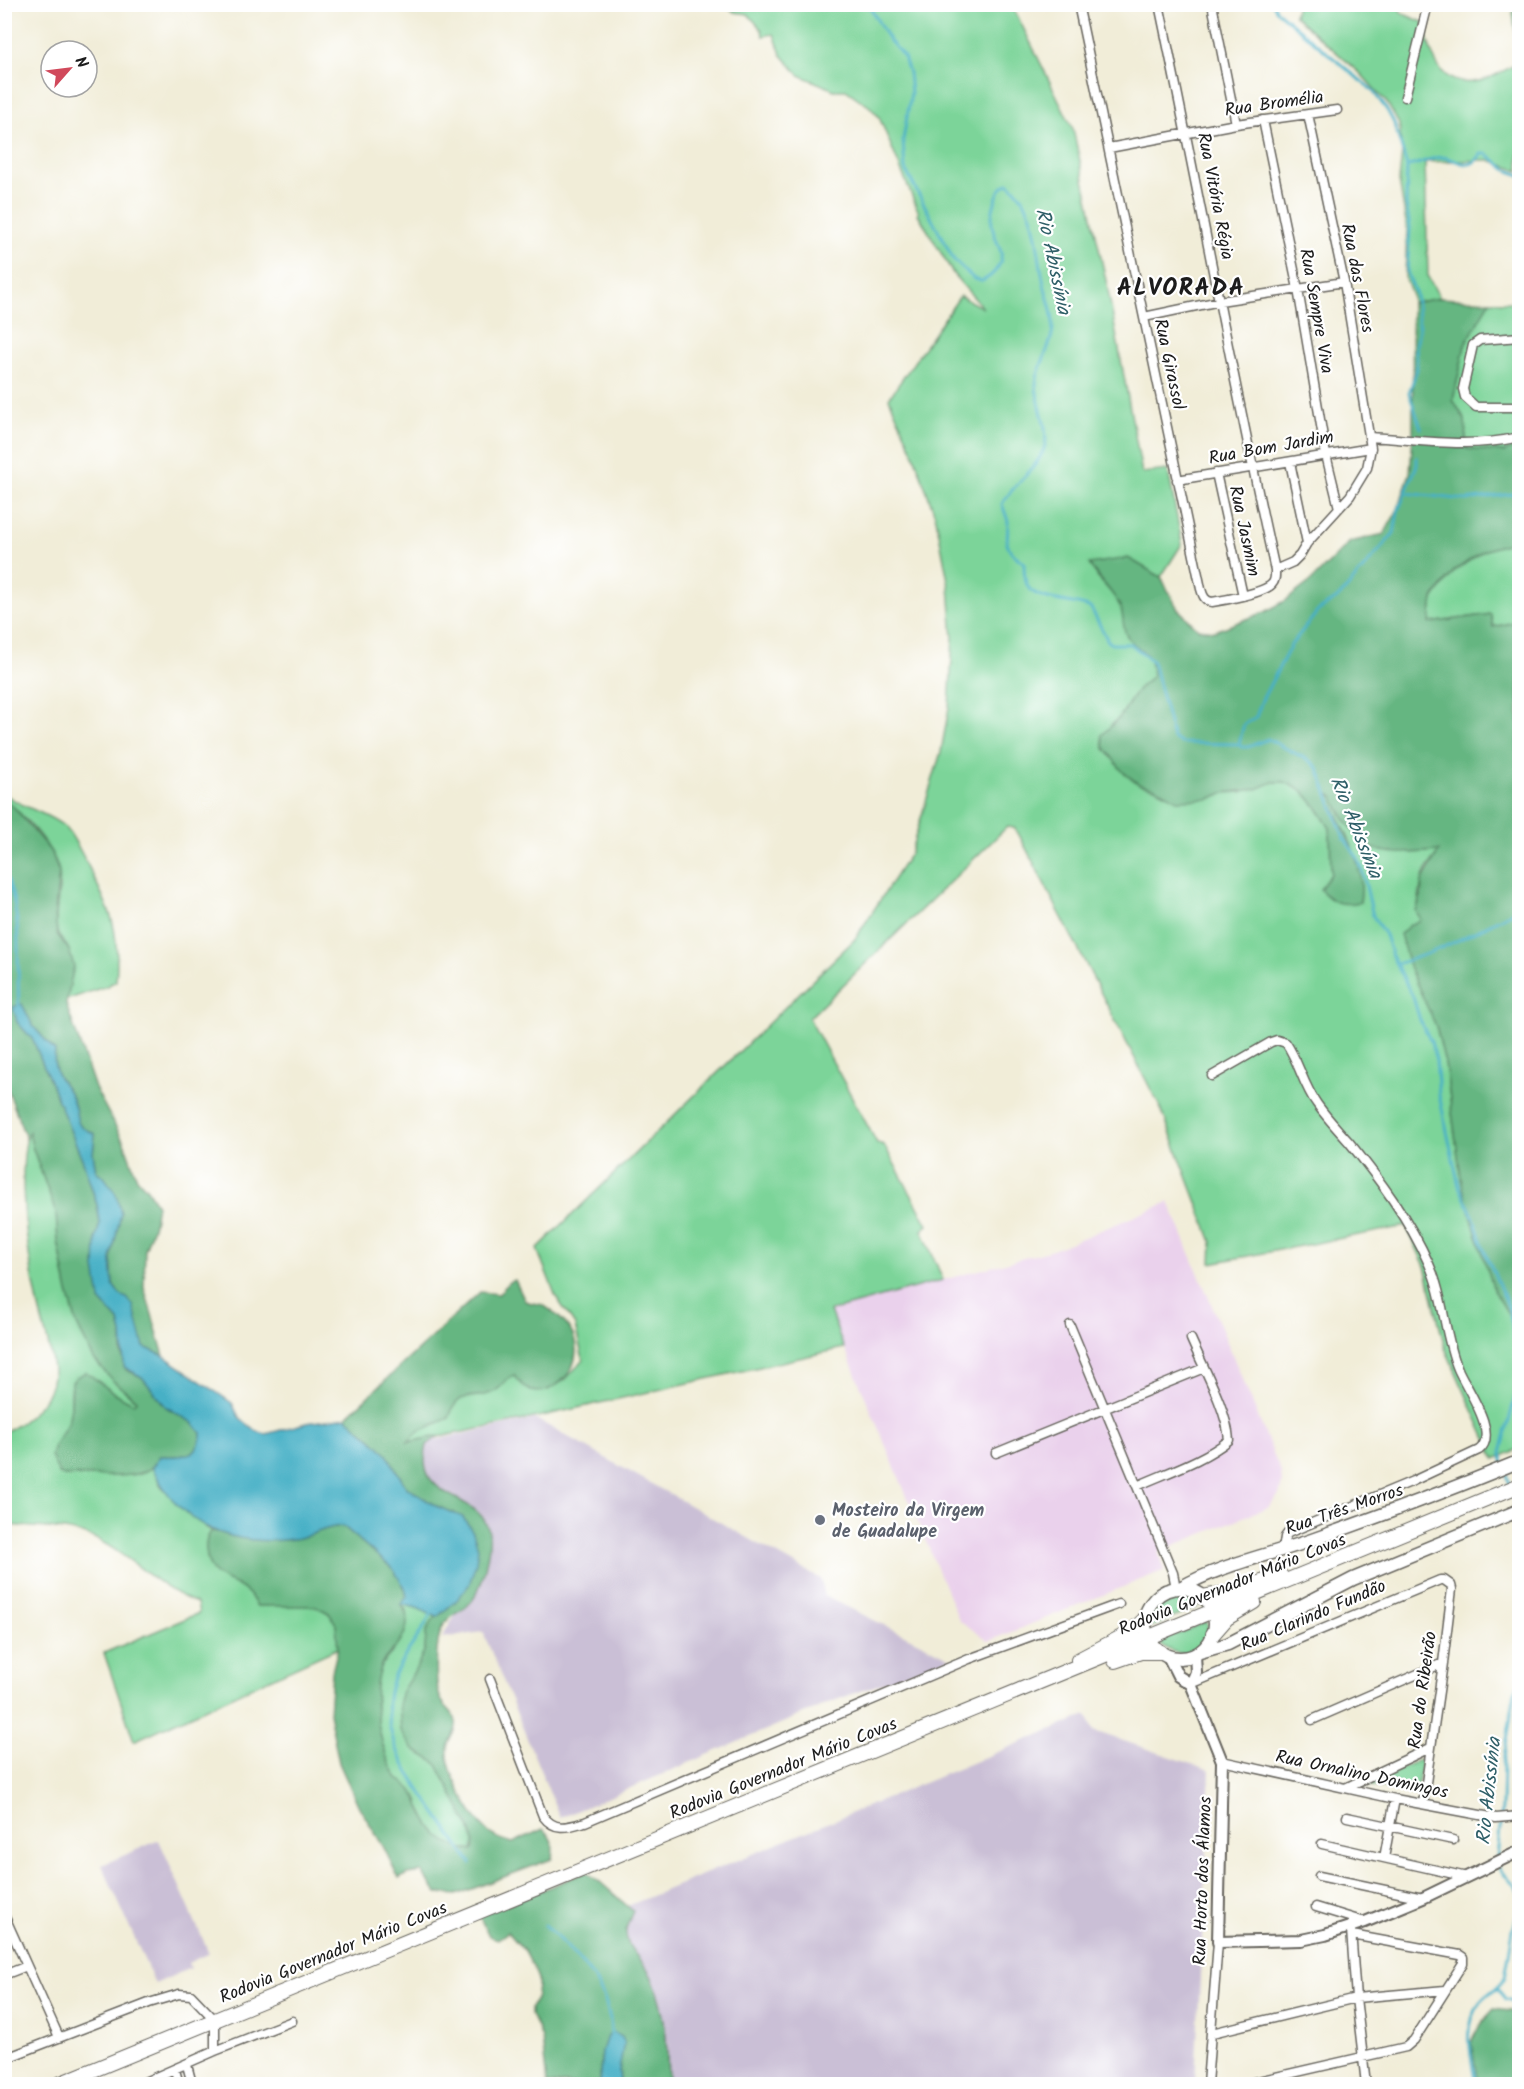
<svg xmlns="http://www.w3.org/2000/svg" width="1524" height="2089" font-family="Kalam,sans-serif">
<rect width="100%" height="100%" fill="#fff"/>
<filter id="ink" filterUnits="userSpaceOnUse"><feTurbulence type="fractalNoise" baseFrequency=".0167" numOctaves="2"/><feDisplacementMap in="SourceGraphic" scale="12" xChannelSelector="R" yChannelSelector="G"/><feConvolveMatrix kernelMatrix="1 2 1 2 8 2 1 2 1" color-interpolation-filters="sRGB"/></filter>
<filter id="wash" filterUnits="userSpaceOnUse"><feTurbulence type="fractalNoise" baseFrequency=".008" numOctaves="4" result="noise"/><feDisplacementMap in="SourceGraphic" scale="24" xChannelSelector="R" yChannelSelector="G"/><feGaussianBlur stdDeviation="1.35" result="paint"/><feColorMatrix in="noise" values="0 0 0 0 0 0 0 0 0 0 0 0 0 0 0 0 0 1.4 0 .05"/><feComposite in="paint" operator="in"/></filter>
<g filter="url(#wash)">
<rect width="100%" height="100%" fill="#f1edd8"/>
<path fill="#ead1ec" d="M 1169,1202 L 1281,1472 L 1282,1483 L 1279,1495 L 1268,1507 L 1158,1552 L 1165,1570 L 989,1641 L 959,1620 L 829,1311 L 1053,1250 Z"/>
<path fill="#cabfd6" d="M 536,1419 L 821,1579 L 825,1596 L 951,1658 L 836,1700 L 560,1818 L 483,1632 L 442,1638 L 478,1576 L 415,1490 L 410,1445 Z
M 1087,1715 L 1094,1731 L 1210,1770 L 1195,2084 L 637,2084 L 577,1927 Z
M 159,1840 L 209,1953 L 188,1963 L 190,1968 L 155,1984 L 102,1865 Z"/>
<path fill="#7cd499" stroke="#4c785a" stroke-width="1.5" d="M 726,5 L 1012,5 L 1073,129 L 1107,285 L 1142,473 L 1168,470 L 1182,544 L 1161,577 L 1128,558 L 1097,577 C 1106,587 1118,598 1122,611 C 1124,619 1123,627 1127,635 C 1136,655 1150,645 1153,676 L 1138,689 L 1120,717 L 1112,724 L 1104,747 L 1123,772 L 1139,784 L 1199,799 L 1209,799 L 1223,793 L 1241,792 L 1273,782 L 1285,782 L 1303,791 L 1315,805 L 1330,828 L 1331,874 L 1326,880 L 1360,902 C 1366,864 1342,825 1327,792 L 1333,797 L 1345,821 L 1409,853 L 1440,851 C 1433,860 1424,870 1422,881 C 1419,892 1420,900 1416,911 L 1422,920 L 1410,925 L 1410,969 L 1436,1026 L 1445,1063 L 1462,1184 L 1494,1290 L 1510,1317 L 1516,1321 L 1519,1319 L 1519,1449 L 1495,1459 L 1445,1348 L 1425,1266 L 1406,1226 L 1211,1263 L 1212,1242 L 1162,1111 L 1018,833 L 1014,828 L 1007,827 L 809,1018 L 877,1143 L 884,1145 L 928,1225 L 922,1230 L 943,1280 L 830,1311 L 844,1348 L 529,1419 L 407,1443 L 419,1431 L 449,1418 C 457,1389 466,1401 486,1394 C 498,1391 504,1380 514,1374 L 521,1383 L 548,1390 L 565,1380 L 583,1360 L 575,1325 L 556,1297 L 537,1249 L 855,939 L 910,854 L 941,752 L 949,707 L 953,639 L 949,586 L 936,518 L 913,452 L 889,398 L 960,296 L 983,308 L 954,275 L 918,214 L 919,213 L 879,117 L 870,107 L 846,90 L 834,90 L 799,75 L 781,54 L 774,34 L 763,36 L 762,30 L 748,14 L 734,12 Z
M 1297,5 L 1399,5 L 1401,13 L 1423,22 C 1432,58 1440,94 1486,79 C 1497,75 1508,68 1519,63 L 1512,5 L 1519,5 L 1519,171 L 1489,160 L 1425,162 L 1428,277 L 1440,298 L 1412,303 L 1412,296 L 1405,277 L 1407,228 L 1399,181 L 1402,152 L 1399,124 L 1387,103 L 1361,74 L 1294,15 Z
M 1490,301 L 1519,303 L 1519,446 L 1504,452 L 1467,449 L 1465,420 L 1453,400 L 1465,345 Z
M 1505,544 L 1519,548 L 1520,616 L 1518,621 L 1493,627 L 1490,614 L 1430,623 L 1433,599 L 1454,572 L 1483,551 Z
M 4,793 C 19,807 47,812 65,827 C 75,836 106,901 111,917 C 117,935 118,961 116,981 L 107,986 L 66,1000 C 68,990 73,960 69,950 C 67,943 58,939 57,931 C 53,910 62,889 59,872 C 55,849 22,813 5,800 Z
M 29,1130 L 32,1146 L 56,1213 L 58,1241 L 67,1288 L 77,1325 L 94,1359 L 112,1380 L 134,1399 L 138,1400 L 133,1403 L 126,1401 L 101,1384 L 71,1389 C 71,1401 72,1414 67,1424 C 61,1436 54,1444 51,1456 L 64,1476 C 86,1475 135,1480 152,1467 L 161,1486 L 205,1527 L 212,1531 C 207,1536 206,1540 206,1548 C 208,1585 231,1575 249,1594 C 252,1598 255,1603 257,1606 C 280,1606 326,1597 336,1624 C 338,1631 337,1641 338,1648 L 134,1741 L 104,1653 L 199,1613 L 197,1603 C 158,1589 132,1556 96,1539 C 70,1527 37,1528 9,1525 L 5,1523 L 4,1432 C 25,1423 52,1400 53,1375 C 54,1356 43,1327 39,1308 C 29,1265 15,1172 29,1130 Z
M 1179,1594 L 1189,1598 L 1198,1607 L 1150,1628 L 1149,1611 L 1160,1598 Z
M 401,1604 L 417,1608 L 437,1617 L 427,1632 L 425,1649 L 416,1669 L 410,1679 L 400,1716 L 401,1730 L 413,1749 L 436,1763 L 469,1826 L 474,1841 L 473,1851 C 448,1847 432,1835 422,1811 C 419,1806 418,1799 415,1794 C 410,1787 400,1782 395,1775 C 380,1751 371,1699 378,1672 C 381,1662 388,1658 394,1650 C 401,1640 402,1622 406,1610 Z
M 1207,1621 C 1214,1653 1179,1664 1159,1642 Z
M 1421,1759 L 1417,1794 L 1366,1785 Z"/>
<path fill="#65b681" stroke="#40694e" stroke-width="1.5" d="M 1440,298 L 1490,301 L 1465,345 L 1453,400 L 1465,420 L 1467,449 L 1504,452 L 1519,446 L 1519,548 L 1505,544 L 1483,551 L 1454,571 L 1433,598 L 1430,623 L 1491,614 L 1493,627 L 1519,621 L 1519,1319 L 1516,1321 L 1510,1317 L 1494,1290 L 1471,1217 L 1462,1184 L 1445,1063 L 1436,1026 L 1410,969 L 1400,934 L 1410,925 L 1421,920 L 1416,911 L 1421,896 L 1422,881 L 1439,851 C 1375,856 1363,856 1333,797 L 1328,793 C 1341,828 1367,863 1360,902 C 1341,906 1332,903 1320,889 L 1331,874 L 1330,828 L 1315,805 L 1303,791 L 1285,782 L 1273,782 L 1257,789 L 1223,793 L 1209,799 L 1177,800 L 1155,788 L 1139,784 L 1123,772 L 1104,747 L 1102,735 L 1120,717 L 1138,689 L 1153,676 C 1150,644 1136,654 1126,634 C 1122,625 1124,615 1120,606 C 1112,591 1098,578 1089,564 L 1128,558 L 1161,577 L 1178,609 L 1198,629 L 1215,631 L 1265,612 L 1285,601 L 1311,581 L 1350,542 L 1384,534 L 1398,509 L 1410,473 L 1413,434 L 1412,303 Z
M 4,800 L 14,807 L 52,853 L 59,873 L 55,912 L 57,934 L 69,950 L 74,966 L 66,1004 L 95,1088 L 124,1142 L 137,1178 L 147,1189 L 157,1205 L 154,1224 L 145,1250 L 144,1287 L 164,1356 L 144,1347 L 127,1298 L 120,1295 L 113,1285 L 111,1260 L 115,1239 L 105,1178 L 96,1171 L 93,1153 L 95,1134 C 89,1131 82,1129 79,1123 C 75,1117 76,1110 74,1104 C 67,1080 51,1081 55,1051 L 33,1026 L 22,1005 L 17,1022 L 33,1040 L 83,1161 L 97,1205 L 100,1223 L 96,1238 L 100,1300 L 119,1321 L 122,1333 L 122,1354 L 126,1370 L 142,1377 L 166,1407 L 193,1423 L 201,1433 C 201,1458 180,1457 160,1456 C 156,1462 152,1469 144,1472 C 122,1479 88,1475 64,1476 L 59,1474 L 51,1456 L 54,1446 L 68,1423 L 71,1408 L 72,1382 L 76,1377 L 86,1372 L 114,1393 L 133,1403 L 137,1400 L 112,1380 L 94,1359 L 77,1325 L 67,1288 L 58,1240 L 56,1213 L 32,1146 L 29,1132 L 26,1139 L 5,1082 Z
M 515,1280 L 525,1301 C 530,1303 534,1303 539,1304 C 547,1306 559,1317 565,1323 C 584,1344 577,1374 553,1387 C 547,1391 538,1393 531,1391 C 524,1388 518,1380 514,1375 C 506,1379 503,1386 495,1391 C 475,1403 458,1386 449,1418 L 419,1431 L 408,1442 L 439,1436 L 427,1445 C 412,1503 483,1491 489,1533 C 491,1549 482,1590 471,1602 C 460,1615 445,1616 440,1633 C 436,1649 433,1692 444,1704 C 449,1711 454,1712 456,1722 C 458,1732 449,1739 448,1748 C 445,1770 472,1817 488,1832 C 495,1838 504,1840 513,1843 L 543,1829 C 553,1839 554,1845 552,1859 L 456,1895 L 437,1893 L 422,1872 L 407,1874 L 399,1879 L 383,1846 L 359,1807 L 339,1763 L 329,1713 L 332,1672 L 338,1648 L 336,1624 L 329,1613 L 316,1606 L 257,1606 C 255,1603 252,1598 249,1594 C 231,1575 208,1586 206,1548 C 206,1540 207,1536 212,1531 C 240,1536 269,1544 297,1538 C 313,1535 326,1526 343,1526 L 393,1569 L 405,1588 L 407,1597 L 401,1604 C 413,1619 406,1636 394,1649 C 390,1654 385,1658 382,1663 C 378,1670 377,1678 376,1685 C 373,1709 382,1754 395,1774 C 400,1782 410,1786 415,1794 C 418,1799 419,1806 422,1811 C 432,1835 448,1847 473,1851 L 474,1841 L 469,1826 L 436,1763 L 413,1749 L 407,1741 L 401,1730 L 400,1716 L 399,1701 L 402,1691 L 416,1669 L 425,1649 L 426,1632 L 433,1620 L 457,1600 L 455,1513 L 436,1506 L 406,1487 L 388,1456 L 379,1446 L 346,1417 L 480,1292 L 499,1294 L 509,1282 Z
M 586,1872 L 599,1881 L 633,1911 C 631,1917 626,1925 626,1932 C 626,1951 647,1963 653,1980 C 667,2016 667,2046 668,2084 L 620,2084 L 619,2062 L 602,2051 L 599,2084 L 547,2084 L 542,2038 L 531,2015 L 531,2007 L 536,1999 L 538,1986 L 538,1980 L 534,1969 L 525,1952 L 508,1932 L 498,1939 L 489,1936 L 479,1916 Z
M 1494,2009 L 1519,2012 L 1519,2084 L 1478,2084 L 1471,2042 L 1481,2023 Z"/>
<path fill="#47b0c6" stroke="#326671" stroke-width="1.5" d="M 22,1004 L 33,1026 L 55,1051 C 51,1081 67,1080 74,1104 C 76,1110 76,1117 79,1123 C 82,1129 89,1131 95,1134 L 93,1153 L 96,1171 L 105,1178 L 116,1194 L 121,1213 L 111,1259 L 113,1285 L 120,1295 L 127,1298 L 133,1305 L 144,1347 L 164,1356 L 232,1403 L 239,1417 L 256,1431 L 266,1434 L 306,1423 L 346,1417 L 379,1446 L 388,1456 L 406,1487 L 436,1506 L 463,1517 L 473,1532 L 478,1548 L 476,1563 L 469,1585 L 457,1600 L 437,1617 L 417,1608 L 401,1604 L 407,1597 L 405,1588 L 393,1569 L 343,1526 C 325,1526 311,1537 294,1539 C 230,1547 180,1526 152,1467 L 160,1456 C 179,1457 201,1458 201,1433 L 193,1423 L 166,1407 L 142,1377 L 124,1367 L 122,1333 L 119,1321 L 100,1300 L 95,1268 L 96,1238 L 100,1223 L 97,1205 L 83,1161 L 33,1040 L 17,1022 L 13,1007 Z
M 614,2033 L 622,2037 L 624,2042 L 619,2071 L 620,2084 L 599,2084 L 602,2051 L 607,2036 Z"/>
<g fill="none" stroke-linecap="round" stroke-linejoin="round">
<path stroke="#47b0c6" stroke-width="3" d="M 868,4 L 889,40 L 904,57 L 909,73 L 911,93 L 903,140 L 905,169 L 954,260 L 974,279 L 982,281 C 993,276 1003,265 1001,252 C 992,228 988,224 996,199 C 999,191 1001,187 1008,183 C 1039,206 1036,250 1044,284 C 1047,297 1053,311 1053,324 C 1054,344 1035,370 1036,386 C 1037,403 1049,429 1045,445 C 1039,469 1014,482 1002,504 L 1008,521 L 1007,544 L 1011,552 L 1024,563 C 1024,571 1024,580 1028,587 C 1036,601 1076,601 1091,608 L 1108,641 L 1112,644 L 1131,644 L 1153,662 L 1173,738 L 1181,743 L 1239,744 L 1242,747 L 1248,747 L 1268,739 L 1310,761 L 1318,768 L 1344,838 L 1357,857 L 1362,869 L 1373,916 L 1385,935 L 1392,956 L 1413,997 L 1420,1020 L 1431,1042 L 1436,1060 L 1439,1095 L 1459,1186 L 1474,1218 L 1483,1247 L 1508,1306 L 1517,1349 L 1518,1385 L 1501,1453 L 1504,1464
M 1273,4 L 1277,11 L 1373,91 L 1387,110 L 1394,123 L 1407,166 L 1406,204 L 1410,227 L 1407,272 L 1416,295 L 1419,328 L 1416,348 L 1417,369 L 1409,393 L 1421,428
M 1407,166 C 1419,165 1429,158 1441,157 C 1451,157 1460,165 1470,164 C 1475,163 1478,159 1481,154 L 1487,154 L 1507,170 L 1520,175
M 1406,493 L 1466,500 L 1520,493
M 1239,744 L 1244,724 L 1256,717 L 1262,700 L 1291,645 L 1318,611 L 1340,596 L 1394,533 L 1398,511 L 1417,465 L 1417,457
M 4,872 C 24,910 16,965 19,1007
M 1396,964 C 1440,952 1479,930 1520,908
M 1506,1471 L 1510,1485
M 1512,1494 L 1517,1507
M 433,1610 C 423,1634 400,1657 392,1681 C 374,1733 414,1781 442,1822 C 452,1835 460,1850 471,1863
M 1497,1858 L 1502,1807 L 1503,1763 L 1515,1693 L 1520,1682
M 1497,1864 C 1501,1878 1515,1877 1520,1896
M 545,1925 C 578,1959 611,1985 611,2035
M 1498,1988 L 1505,2000 L 1520,2003
M 1476,2084 C 1471,2056 1462,2026 1481,2001 C 1489,1992 1499,1988 1505,1978 L 1513,1930 L 1520,1908"/>
</g>
</g>
<g filter="url(#ink)">
<g fill="none" stroke-linecap="round" stroke-linejoin="round">
<g stroke="#67655e" stroke-width="11">
<path id="minor" d="M 1078,4 L 1201,589 C 1203,596 1205,601 1212,602 C 1225,600 1264,593 1272,584 C 1276,580 1275,575 1275,570 C 1233,382 1199,193 1159,4
M 1212,4 L 1236,124
M 1405,97 L 1428,4
M 1263,120 L 1298,289 L 1326,455 L 1339,508
M 1109,148 L 1236,124 L 1337,110
M 1144,317 L 1220,301 L 1344,282
M 1520,337 L 1480,340 L 1473,345 L 1463,389 L 1465,397 L 1476,407 L 1520,407
M 1369,437 C 1422,440 1466,449 1520,437
M 1290,462 L 1307,543
M 1216,473 L 1243,596
M 1177,480 L 1371,448
M 1275,570 L 1293,562 L 1300,555 L 1307,543 L 1350,496 L 1367,468 L 1371,448 L 1344,282 L 1308,114
M 1212,1076 L 1271,1042 L 1277,1040 L 1286,1043 C 1299,1062 1303,1085 1317,1104 C 1327,1118 1338,1130 1349,1142 C 1380,1180 1409,1219 1429,1264 C 1444,1297 1444,1335 1458,1369 C 1466,1388 1500,1434 1479,1450 L 1413,1481 L 1288,1533 L 1285,1537 L 1283,1550
M 1070,1325 L 1173,1573 L 1176,1588
M 996,1453 L 1204,1368
M 1137,1486 C 1168,1472 1203,1461 1229,1440 C 1227,1410 1203,1367 1191,1339
M 490,1679 L 543,1816 C 555,1832 568,1827 585,1822 L 969,1659 L 1119,1604
M 1191,1684 L 1440,1580 L 1444,1580 L 1451,1585 L 1452,1589 L 1443,1663 L 1423,1804
M 1312,1720 L 1443,1663
M 1222,1761 L 1395,1799 L 1496,1818 L 1520,1816
M 1345,1788 L 1430,1748
M 1347,1817 L 1453,1840
M 1322,1844 L 1467,1877
M 1384,1858 L 1395,1799
M 1319,1876 L 1423,1898
M 1316,1907 L 1365,1922
M 4,1915 L 59,2037
M 1351,1930 L 1356,1998 L 1366,2084
M 4,1975 L 27,1966
M 1212,2033 L 1356,1998 L 1445,1990
M 4,2059 L 149,2003 L 179,1994 L 191,1995 L 215,2020 L 215,2051
M 187,2065 L 192,2084
M 175,2070 L 179,2084
M 140,2084 L 215,2051 L 292,2021
M 1207,2084 L 1218,1942
M 1245,2084 L 1406,2047 L 1414,2040 L 1463,1963 L 1463,1957 L 1460,1955 L 1352,1935"/>
</g>
<g stroke="#67655e" stroke-width="14">
<path id="tertiary" d="M 1168,1656 L 1178,1676 L 1191,1684
M 1191,1684 L 1222,1761 L 1218,1942 L 1301,1940 L 1325,1935 L 1365,1922 L 1423,1898 L 1520,1851
M 1191,1684 L 1196,1672 L 1195,1655"/>
</g>
<g stroke="#67655e" stroke-width="15">
<path id="secondary" d="M 1180,1588 C 1220,1565 1266,1556 1309,1541 C 1380,1516 1450,1490 1520,1461
M1145 1623a35 35 0 1 1 70 0a35 35 0 1 1-70 0Z
M 1200,1652 L 1228,1644 L 1353,1579 L 1520,1510"/>
</g>
<g stroke="#67655e" stroke-width="16">
<path id="trunk" d="M 1202,1597 L 1227,1593 L 1281,1576
M 1213,1634 L 1227,1618 L 1254,1602
M 1078,1660 L 1131,1632 L 1145,1619
M 1115,1661 L 1141,1652 L 1160,1652
M 59,2084 L 1520,1485"/>
</g>
<use href="#minor" stroke="#fff" stroke-width="8"/>
<use href="#tertiary" stroke="#fff" stroke-width="10"/>
<use href="#secondary" stroke="#fff" stroke-width="12"/>
<use href="#trunk" stroke="#fff" stroke-width="14"/>
</g>
</g>
<circle fill="#6b7280" stroke="#fff" stroke-width="2" cx="820" cy="1520" r="6"/>
<g text-anchor="middle" stroke-width="4.5" stroke-linejoin="round" paint-order="stroke">
<g font-size="18" fill="#1c1c1c" stroke="#fff">
<text transform="translate(1274 103) rotate(-8)" y="6">Rua Bromélia</text>
<text transform="translate(1216 196) rotate(79)" y="6">Rua Vitória Régia</text>
<text transform="translate(1358 278) rotate(79)" y="6">Rua das Flores</text>
<text transform="translate(1317 311) rotate(80)" y="6">Rua Sempre Viva</text>
<text transform="translate(1170 364) rotate(78)" y="6">Rua Girassol</text>
<text transform="translate(1271 447) rotate(-10)" y="6">Rua Bom Jardim</text>
<text transform="translate(1245 531) rotate(78)" y="6">Rua Jasmim</text>
<text transform="translate(1344 1509) rotate(-19)" y="6">Rua Três Morros</text>
<text transform="translate(1232 1584) rotate(-22)" y="6">Rodovia Governador Mário Covas</text>
<text transform="translate(1313 1615) rotate(-23)" y="6">Rua Clarindo Fundão</text>
<text transform="translate(1422 1690) rotate(-82)" y="6">Rua do Ribeirão</text>
<text transform="translate(783 1768) rotate(-22)" y="6">Rodovia Governador Mário Covas</text>
<text transform="translate(1362 1774) rotate(12)" y="6">Rua Ornalino Domingos</text>
<text transform="translate(1202 1881) rotate(-88)" y="6">Rua Horto dos Álamos</text>
<text transform="translate(333 1952) rotate(-22)" y="6">Rodovia Governador Mário Covas</text>
</g>
<g font-size="18" font-weight="bold" fill="#5b616d" stroke="#fff" text-anchor="start">
<text x="832" y="1516">Mosteiro da Virgem<tspan x="832" dy="21">de Guadalupe</tspan></text>
</g>
<g font-size="20" font-style="italic" fill="#2f5f68" stroke="#fff">
<text transform="translate(1054 261) rotate(78)" y="7">Rio Abissínia</text>
<text transform="translate(1357 827) rotate(68)" y="7">Rio Abissínia</text>
<text transform="translate(1488 1791) rotate(-84)" y="7">Rio Abissínia</text>
</g>
<g font-size="24" font-weight="bold" letter-spacing="1.5" fill="#1c1c1c" stroke="#fff">
<text x="1181" y="295">ALVORADA</text>
</g>
</g>
<rect width="1524" height="2089" fill="none" stroke="#fff" stroke-width="24"/>
<g transform="translate(69 69) rotate(62)"><circle r="28" fill="#ffffff" stroke="#a4a4a4" stroke-width="1.5"/>
<path d="M0-4.5L10 22L0 15L-10 22Z" fill="#d1495b"/>
<text y="-9" font-size="16" font-weight="bold" text-anchor="middle" fill="#1c1c1c">N</text>
</g>
</svg>
